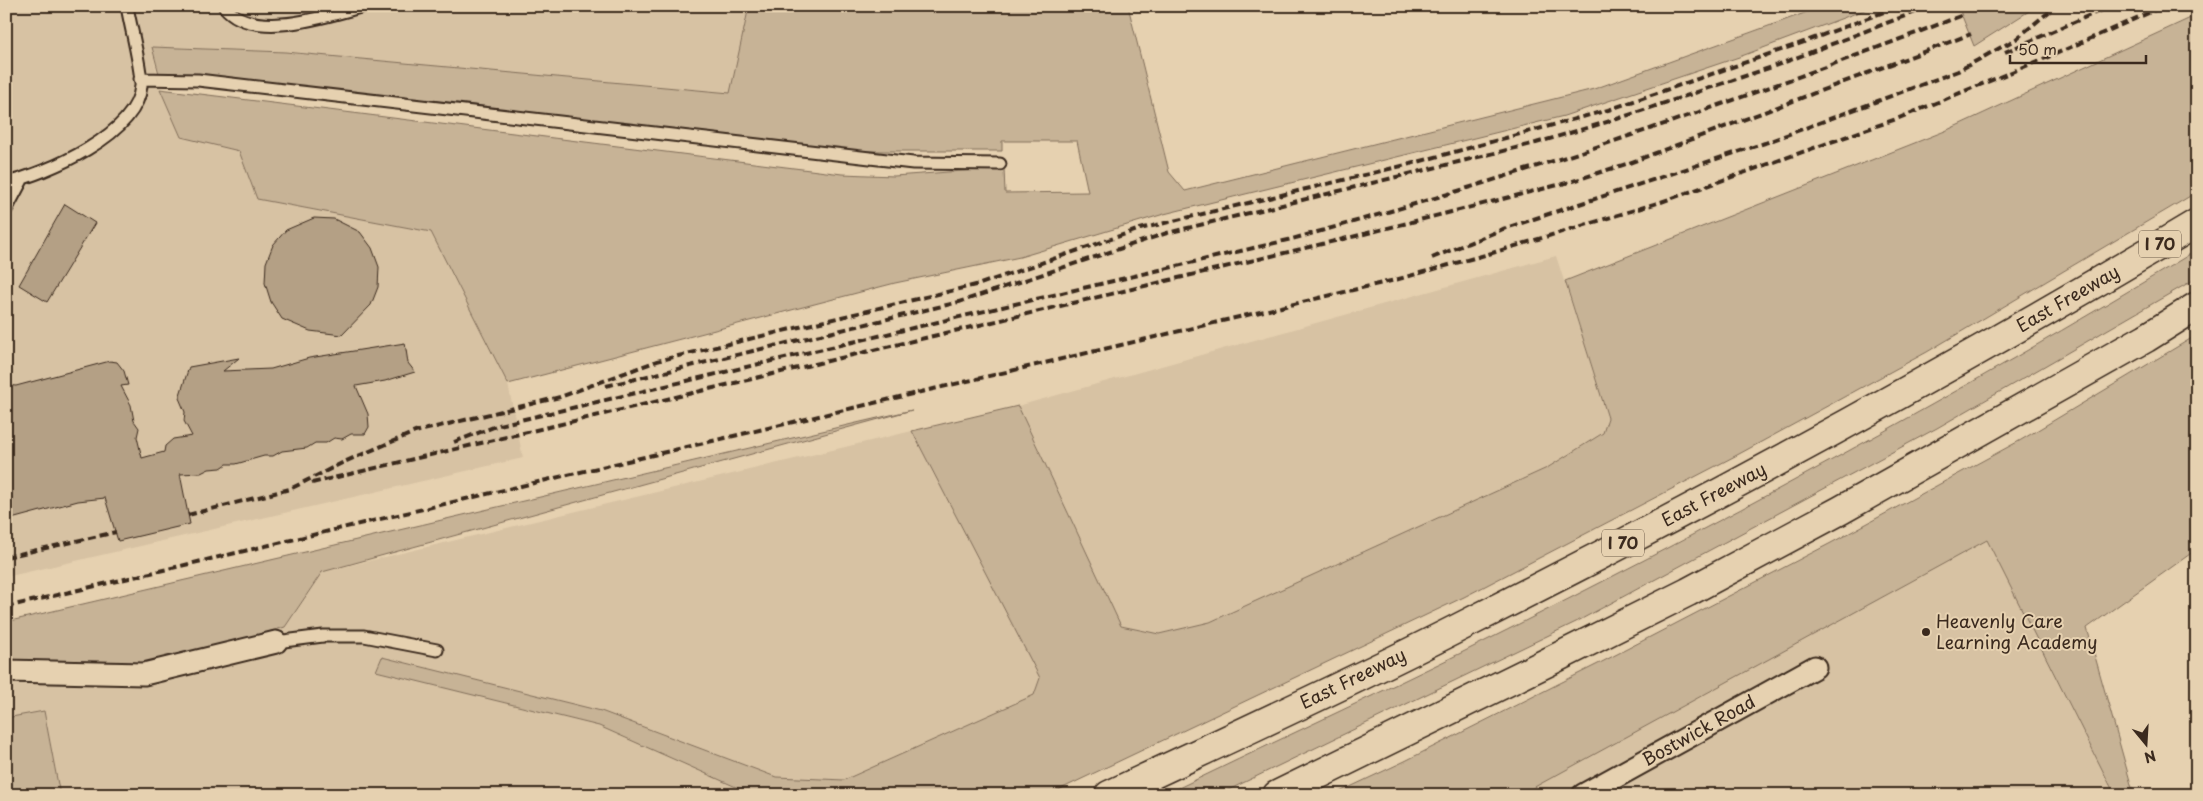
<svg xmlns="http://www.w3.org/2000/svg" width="2203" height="801" font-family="'Playpen Sans',sans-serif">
<rect width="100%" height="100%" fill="#e6d1b0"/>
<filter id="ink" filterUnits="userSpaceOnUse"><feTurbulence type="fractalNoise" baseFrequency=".02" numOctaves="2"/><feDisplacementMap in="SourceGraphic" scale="10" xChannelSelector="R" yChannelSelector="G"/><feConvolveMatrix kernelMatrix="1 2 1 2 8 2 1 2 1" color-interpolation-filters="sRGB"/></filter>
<g filter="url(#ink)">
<path fill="#d7c2a3" d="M 6,6 L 749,6 L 730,93 L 285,52 L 152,47 L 160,89 L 181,137 L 239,151 L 257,199 L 431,232 L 508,384 L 523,458 L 6,577 Z
M 1556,256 L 1608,418 L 1603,433 L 1547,468 L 1210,622 L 1159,634 L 1121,626 L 1018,406 Z
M 912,431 L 1040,677 L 1034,695 L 844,780 L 776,777 L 601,711 L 382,657 L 377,671 L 599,726 L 754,795 L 60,795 L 44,711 L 6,718 L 6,665 L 285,627 L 322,572 Z
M 1987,540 L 2115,795 L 1520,795 Z"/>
<path fill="#c7b396" stroke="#816e5a" d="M 749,6 L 1128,6 L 1169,172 L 1185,191 L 1594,89 L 1824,6 L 1875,6 L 1739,57 L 1564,116 L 1164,214 L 1020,257 L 895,283 L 508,384 L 431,232 L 257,199 L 239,151 L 181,137 L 160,89 L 842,174 L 894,176 L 1004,168 L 1005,193 L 1088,192 L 1077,141 L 1002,141 L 1002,151 L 864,151 L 526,116 L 159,74 L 152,47 L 285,52 L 730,93 Z
M 1958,6 L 2037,6 L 1974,46 Z
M 2197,15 L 2197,192 L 1927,352 L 1739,454 L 1464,597 L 1048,795 L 754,795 L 599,726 L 376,671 L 382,657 L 601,711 L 776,777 L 844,780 L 1034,695 L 1040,678 L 912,431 L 1018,406 L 1121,626 L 1159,634 L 1210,622 L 1547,468 L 1603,433 L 1608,418 L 1565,281 L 1945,131 Z
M 2197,250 L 2197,278 L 1937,428 L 1576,622 L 1218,795 L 1164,795 C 1263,747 1363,701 1461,653 C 1711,529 1958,395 2197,250 Z
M 2197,335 L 2197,549 L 2087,628 L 2134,795 L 2115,795 L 1987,540 L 1520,795 L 1333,795 L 1405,761 L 1598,664 L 1831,543 L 2021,440 Z
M 912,410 L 322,572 L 285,627 L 166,662 L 121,667 L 6,665 L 6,622 Z
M 44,711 L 60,795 L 6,795 L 6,718 Z"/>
<path fill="#b4a085" stroke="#3b2a1e" d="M 65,204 L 95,223 L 47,302 L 19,285 Z
M 314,218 L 334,219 L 360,232 L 372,248 L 379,267 L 378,287 L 371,305 L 342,335 L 310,331 L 282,319 L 271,302 L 265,283 L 266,263 L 273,245 L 286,230 Z
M 405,343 L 408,363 L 415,372 L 385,381 L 356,386 L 368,414 L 369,427 L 365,434 L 351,434 L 342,439 L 334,438 L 326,443 L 315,443 L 307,448 L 282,451 L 273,456 L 264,456 L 236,464 L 227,464 L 221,468 L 209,469 L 201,473 L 180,474 L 190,524 L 118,541 L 105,498 L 78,501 L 15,518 L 6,517 L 6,385 L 16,386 L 110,361 L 117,362 L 124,371 L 128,385 L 121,386 L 131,405 L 134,421 L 139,428 L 137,437 L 142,458 L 164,452 L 165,446 L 173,439 L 192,436 L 184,421 L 185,412 L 179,398 L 189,367 L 239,358 L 223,371 L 271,369 L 309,358 Z"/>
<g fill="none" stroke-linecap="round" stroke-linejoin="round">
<g stroke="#3b2a1e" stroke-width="15">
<path id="service" d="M 224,6 C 252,42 326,16 364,6
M 140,79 L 198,80 L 913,163 L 1000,164
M 6,183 C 47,173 137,135 141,86 C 142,70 130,25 127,6
M 6,210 L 22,180
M 276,642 L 323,636 L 364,636 L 437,650"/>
</g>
<g stroke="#3b2a1e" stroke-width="25">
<path id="minor" d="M 6,671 L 144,674 L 276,642
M 1583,795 L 1815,667"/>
</g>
<g stroke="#3b2a1e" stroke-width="31">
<path id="motorway" d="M 1109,795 C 1228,739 1349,684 1466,624 C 1714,499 1958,366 2197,223
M 1277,795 L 1546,663 L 1688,592 L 1841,510 L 2146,338 L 2197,306"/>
</g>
<use href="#service" stroke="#e6d1b0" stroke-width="11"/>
<use href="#minor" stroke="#e6d1b0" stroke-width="21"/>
<use href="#motorway" stroke="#e6d1b0" stroke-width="28"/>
<path stroke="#3b2a1e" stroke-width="4" stroke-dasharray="8 4" stroke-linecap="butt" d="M 2005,52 L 2111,6
M 1432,258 L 1503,229 L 1765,143 L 1958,71 L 2016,39 L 2056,6
M 606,386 L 959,302 L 1167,233 L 1536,143 L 1617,119 L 1772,67 L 1931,6
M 454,442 L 499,425 L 1292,239 C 1519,177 1743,100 1963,15
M 312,483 L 1356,236 L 1570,182 L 1629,163 L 1971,34
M 188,515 L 290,489 L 344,462 L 415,432 L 560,397 L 657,361 L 980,284 L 1140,229 L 1410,164 L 1608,110 L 1804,42 L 1900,6
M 6,557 L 116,532
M 6,607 L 1121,345 L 1395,280 L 1492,253 L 1661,202 L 1899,118 L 2053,55 L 2164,6"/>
</g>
</g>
<circle fill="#3b2a1e" stroke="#e6d1b0" stroke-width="2" cx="1926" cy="632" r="5"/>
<g text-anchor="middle" stroke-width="4" stroke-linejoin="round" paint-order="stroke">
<g fill="#e6d1b0" stroke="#6e5c4a" stroke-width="1">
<rect x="2139" y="230.5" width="42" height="27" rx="4"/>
<rect x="1602" y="529.5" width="42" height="27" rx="4"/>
</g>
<g font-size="16" font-weight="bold" fill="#3b2a1e">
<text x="2160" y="250">I 70</text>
<text x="1623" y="549">I 70</text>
</g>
<g font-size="18" fill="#3b2a1e" stroke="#e6d1b0">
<text transform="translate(2068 299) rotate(-30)" y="6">East Freeway</text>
<text transform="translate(1714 495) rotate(-28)" y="6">East Freeway</text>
<text transform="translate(1353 679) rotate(-26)" y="6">East Freeway</text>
<text transform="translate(1699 731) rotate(-29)" y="6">Bostwick Road</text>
</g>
<g font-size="18" fill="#3b2a1e" stroke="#e6d1b0" text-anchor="start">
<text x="1936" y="628">Heavenly Care<tspan x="1936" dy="21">Learning Academy</tspan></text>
</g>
</g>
<rect width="2203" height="801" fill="none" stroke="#e6d1b0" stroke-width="25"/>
<rect x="12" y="12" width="2178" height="776" fill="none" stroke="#3b2a1e" stroke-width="2" filter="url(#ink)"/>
<g transform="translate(2146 744) rotate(162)" stroke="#e6d1b0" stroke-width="4" paint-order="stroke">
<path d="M0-4L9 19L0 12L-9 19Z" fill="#3b2a1e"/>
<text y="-8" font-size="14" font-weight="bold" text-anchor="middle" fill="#3b2a1e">N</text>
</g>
<path d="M2010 55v8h136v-8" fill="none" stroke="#3b2a1e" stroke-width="2.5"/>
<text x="2018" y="55" font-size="15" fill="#3b2a1e" stroke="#e6d1b0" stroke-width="4" paint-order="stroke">50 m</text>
</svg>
